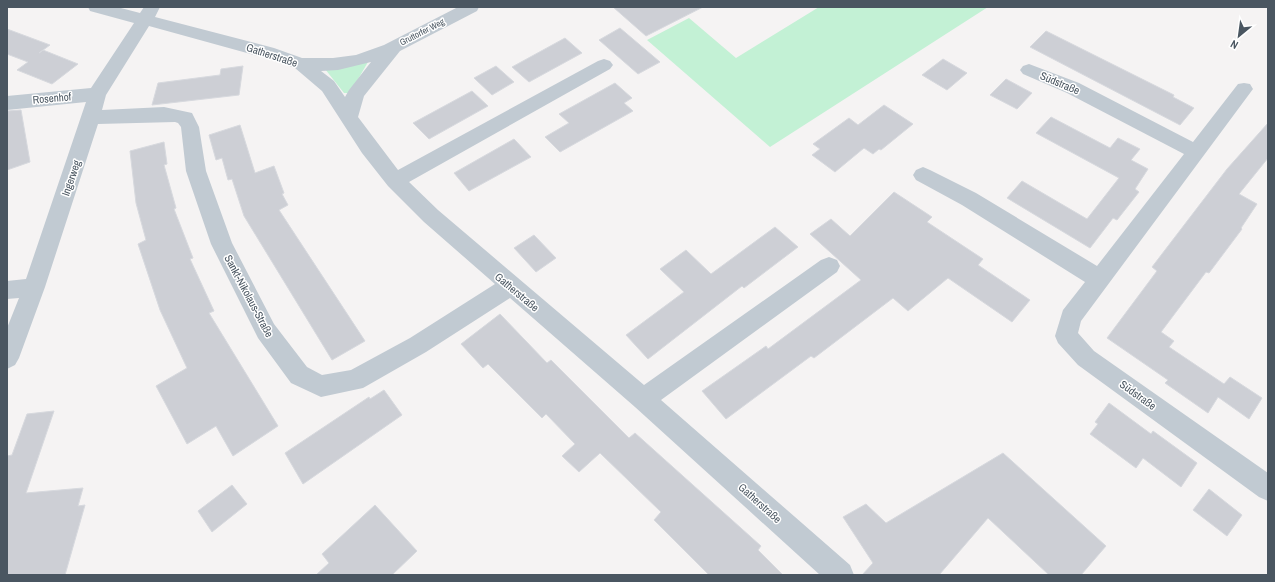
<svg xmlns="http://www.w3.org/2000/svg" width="1275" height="582" font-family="'Archivo Narrow',sans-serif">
<rect width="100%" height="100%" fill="#f5f3f3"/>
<path fill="#c3f1d5" d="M 819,7 L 988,7 L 770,147 L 647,40 L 689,18 L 736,58 Z
M 368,62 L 350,93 L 344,93 L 325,69 Z"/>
<path fill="#cdcfd5" stroke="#d7d9de" d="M 613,7 L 703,7 L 646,36 Z
M 620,28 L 660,62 L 638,74 L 599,40 Z
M 7,29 L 50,45 L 39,53 L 43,50 L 78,64 L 52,84 L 17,70 L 28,62 L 7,54 Z
M 1046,31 L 1174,95 L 1173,97 L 1194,108 L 1180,125 L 1030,47 Z
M 565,38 L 582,53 L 529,82 L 512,67 Z
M 943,59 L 967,73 L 947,90 L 922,75 Z
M 243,66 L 239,95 L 152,105 L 158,83 L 220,75 L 221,69 Z
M 496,66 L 514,82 L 492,95 L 474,78 Z
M 1006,79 L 1032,93 L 1017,109 L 990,95 Z
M 615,83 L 632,98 L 624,103 L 633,111 L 560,152 L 545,137 L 569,123 L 559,114 Z
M 472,91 L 488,106 L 429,139 L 413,123 Z
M 884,105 L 913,124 L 881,150 L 879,149 L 873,154 L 864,148 L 835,172 L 812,155 L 820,149 L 813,144 L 849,118 L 858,125 Z
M 21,110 L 30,162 L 7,170 L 7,111 Z
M 1051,117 L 1110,148 L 1118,138 L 1140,149 L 1131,160 L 1148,169 L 1135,189 L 1139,192 L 1117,220 L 1113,218 L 1090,248 L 1007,198 L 1022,181 L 1087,219 L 1119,178 L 1036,133 Z
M 1268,123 L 1268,158 L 1239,194 L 1257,204 L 1241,228 L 1242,229 L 1209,273 L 1206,272 L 1161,332 L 1174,341 L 1169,347 L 1224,384 L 1230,377 L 1262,398 L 1249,419 L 1218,397 L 1208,413 L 1165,383 L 1168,380 L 1107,338 L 1157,271 L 1152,267 L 1227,169 Z
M 240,125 L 255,173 L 274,166 L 284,193 L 282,194 L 288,205 L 279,210 L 365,341 L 332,360 L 244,216 L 232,179 L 228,180 L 222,158 L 216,160 L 209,135 Z
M 514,139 L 531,157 L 469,191 L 454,173 Z
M 164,142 L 167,164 L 164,165 L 176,208 L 174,209 L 193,258 L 190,259 L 214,311 L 209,313 L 278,426 L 233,456 L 216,426 L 187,444 L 156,386 L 187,368 L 160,310 L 138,244 L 146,240 L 136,203 L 130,151 Z
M 894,192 L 932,217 L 927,222 L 983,259 L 978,265 L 1030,300 L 1012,322 L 948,278 L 908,311 L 893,298 L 814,358 L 811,356 L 726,419 L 702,391 L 766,346 L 768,349 L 861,280 L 810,234 L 831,219 L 850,236 Z
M 775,227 L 798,247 L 744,288 L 742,286 L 648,359 L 626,335 L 684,292 L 660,269 L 686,250 L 711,274 Z
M 534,235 L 556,258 L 536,272 L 514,248 Z
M 500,314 L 547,363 L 551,360 L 629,438 L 635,433 L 761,546 L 758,550 L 783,575 L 709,575 L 654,520 L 661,512 L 600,453 L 579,472 L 562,456 L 575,444 L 546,414 L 542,418 L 488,364 L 483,368 L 461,344 Z
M 384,390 L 402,415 L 303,484 L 285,453 L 369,397 L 370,399 Z
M 1109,403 L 1151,434 L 1153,431 L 1197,463 L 1181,487 L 1143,458 L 1136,468 L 1090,434 L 1098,424 L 1095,422 Z
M 54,411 L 26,493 L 83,488 L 78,506 L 85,505 L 65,575 L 7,575 L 7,456 L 12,455 L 27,414 Z
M 1003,453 L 1106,546 L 1081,575 L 1049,575 L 988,518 L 939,575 L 862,575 L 873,563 L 843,517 L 866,504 L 886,523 Z
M 232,485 L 247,504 L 212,532 L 198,511 Z
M 1209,489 L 1242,515 L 1227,536 L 1193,510 Z
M 375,505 L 417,551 L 392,575 L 316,575 L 329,563 L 322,554 Z"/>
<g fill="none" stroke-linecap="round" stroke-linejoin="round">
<path fill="#c1cad2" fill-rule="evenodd" d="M 88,7 L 117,7 L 140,13 L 144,7 L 160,7 L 155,17 L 274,48 L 302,58 L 333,58 L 356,55 L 384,45 L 458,7 L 479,7 L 477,11 L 400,51 L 364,96 L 358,117 L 398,170 L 598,61 L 604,59 L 610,61 L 613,65 L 610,69 L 409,182 L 438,210 L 644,385 L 821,260 L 829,257 L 837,260 L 840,266 L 837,272 L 661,400 L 850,565 L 854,575 L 820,575 L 635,407 L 510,298 L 426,352 L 363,388 L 321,397 L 291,383 L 258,338 L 211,244 L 186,171 L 181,127 L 178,123 L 175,122 L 98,124 L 45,287 L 19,358 L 15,365 L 7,369 L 7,328 L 19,298 L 7,299 L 7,281 L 26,279 L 86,102 L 7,110 L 7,96 L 91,88 L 134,23 L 90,11 ZM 149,26 L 269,59 L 295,68 L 322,91 L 362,153 L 388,186 L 424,222 L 495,284 L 410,338 L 351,370 L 322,375 L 307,367 L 274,324 L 232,243 L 206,171 L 199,127 L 192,113 L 164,107 L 102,110 L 106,95 ZM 371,62 L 349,90 L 345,97 L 334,81 L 321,71 L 338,70 Z
M 1029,64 L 1079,83 L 1193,142 L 1238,84 L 1244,83 L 1250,84 L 1253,89 L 1081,321 L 1078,333 L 1094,351 L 1268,473 L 1268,501 L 1259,497 L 1078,365 L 1058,343 L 1055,336 L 1063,310 L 1085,282 L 962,205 L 916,180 L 913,175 L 916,170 L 923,167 L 930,170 L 976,193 L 1097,266 L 1184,154 L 1067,93 L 1023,74 L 1020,70 L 1023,66 Z"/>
</g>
<g text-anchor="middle" stroke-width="3" stroke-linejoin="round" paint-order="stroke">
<g font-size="9" fill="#4a5661" stroke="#fff">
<text transform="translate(422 32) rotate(-27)" y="3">Gruttorfer Weg</text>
</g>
<g font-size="11" fill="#4a5661" stroke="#fff">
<text transform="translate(272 55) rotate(18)" y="4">Gatherstraße</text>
<text transform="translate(1060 83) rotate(23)" y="4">Südstraße</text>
<text transform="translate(52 98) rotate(-5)" y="4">Rosenhof</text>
<text transform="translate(71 178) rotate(-71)" y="4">Ingerweg</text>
<text transform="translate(517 292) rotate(40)" y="4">Gatherstraße</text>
<text transform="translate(249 296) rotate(62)" y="4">Sankt-Nikolaus-Straße</text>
<text transform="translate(1138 395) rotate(36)" y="4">Südstraße</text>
<text transform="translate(760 503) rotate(42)" y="4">Gatherstraße</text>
</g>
</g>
<rect width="1275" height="582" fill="none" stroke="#4a5661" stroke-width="16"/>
<g transform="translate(1239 36) rotate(209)" stroke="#ffffff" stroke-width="3" paint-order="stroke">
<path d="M0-3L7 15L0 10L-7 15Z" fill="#4a5661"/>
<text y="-6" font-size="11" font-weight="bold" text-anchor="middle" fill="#4a5661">N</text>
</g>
</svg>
